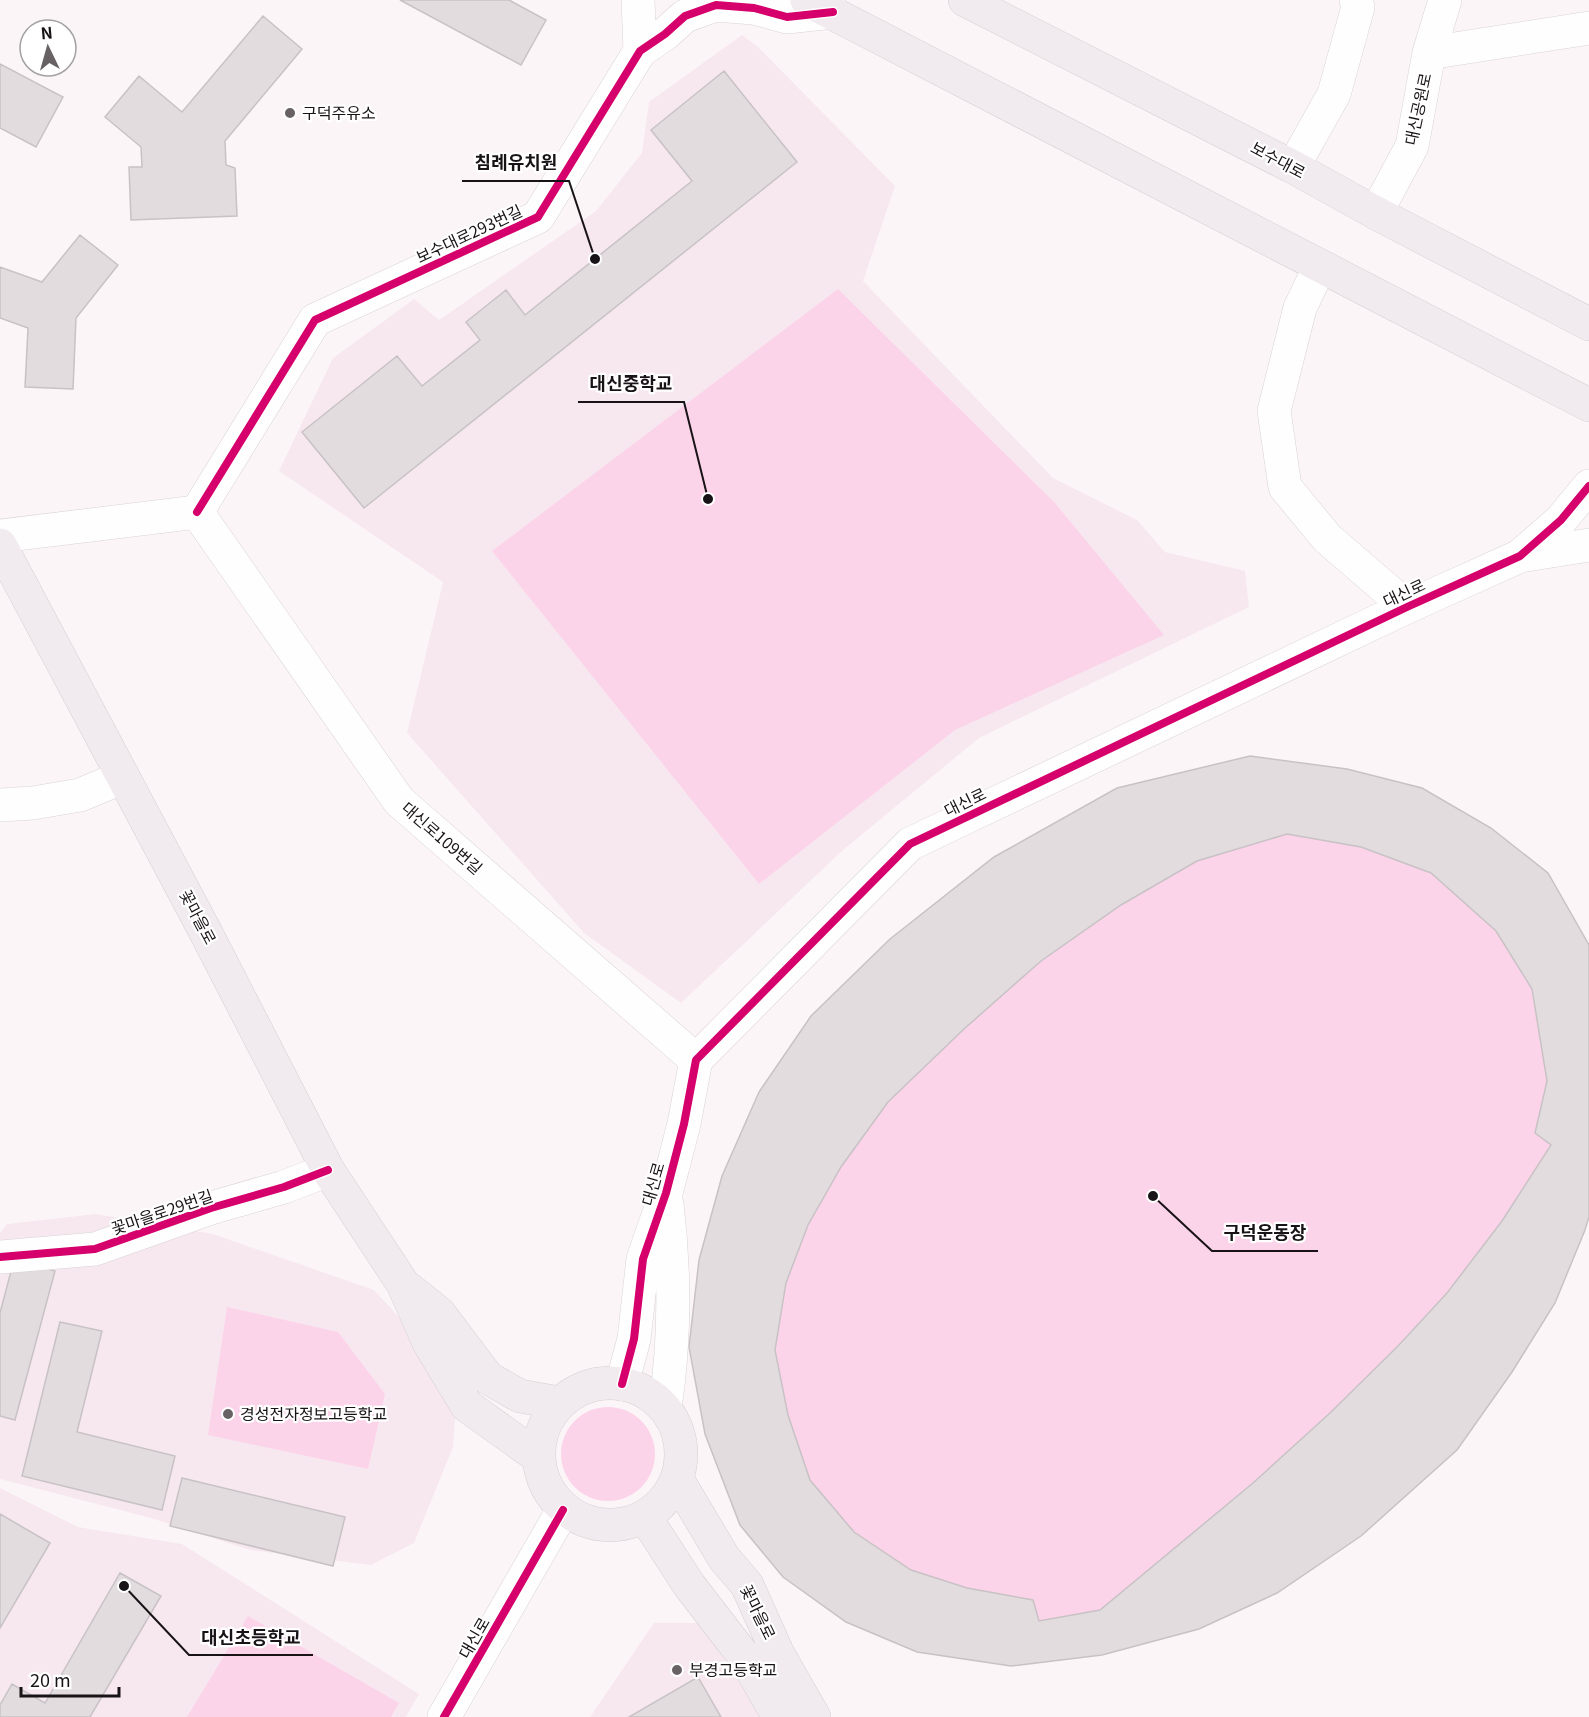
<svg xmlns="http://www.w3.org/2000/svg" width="1589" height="1717" font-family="Georgia,'Noto Sans KR',serif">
<rect width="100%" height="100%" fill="#fcf5f8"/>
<path fill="#f7e8f0" d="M 742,35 L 758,47 L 895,186 L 863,281 L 1053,478 L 1137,520 L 1165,552 L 1245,571 L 1249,607 L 979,738 L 842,851 L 681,1003 L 584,933 L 407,733 L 443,582 L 279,471 L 333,358 L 414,299 L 439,320 L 596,211 L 642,153 L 649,102 Z
M 96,1214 L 213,1234 L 374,1290 L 458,1381 L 453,1447 L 414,1543 L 371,1565 L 250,1550 L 151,1518 L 0,1479 L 0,1233 L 7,1224 Z
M 0,1488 L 78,1527 L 182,1544 L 419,1694 L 406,1717 L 0,1717 Z
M 654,1623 L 701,1623 L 761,1717 L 590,1717 Z"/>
<path fill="#fcd4ea" d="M 838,289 L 1055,503 L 1164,635 L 955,730 L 759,884 L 492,551 Z
M 1250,756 L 1347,769 L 1422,788 L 1491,828 L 1548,873 L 1589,945 L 1589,1217 L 1585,1230 L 1555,1303 L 1512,1372 L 1457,1450 L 1361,1536 L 1277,1593 L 1199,1629 L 1102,1655 L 1011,1666 L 917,1652 L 846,1622 L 783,1577 L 740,1525 L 705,1434 L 689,1347 L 699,1260 L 722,1176 L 759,1092 L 811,1016 L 890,939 L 994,857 L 1117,788 Z
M 227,1307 L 338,1332 L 385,1394 L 368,1469 L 208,1435 Z
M561 1454a47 47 0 1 1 94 0a47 47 0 1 1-94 0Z
M 248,1616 L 399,1703 L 391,1717 L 187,1717 Z"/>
<path fill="#e2dcdf" stroke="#c8c2c5" stroke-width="1.5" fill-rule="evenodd" d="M 400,0 L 509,0 L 546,20 L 521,65 Z
M 263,16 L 302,49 L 225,141 L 226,165 L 235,168 L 237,216 L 131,220 L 129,167 L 142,167 L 141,147 L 105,117 L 139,76 L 182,112 Z
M 0,64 L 63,97 L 36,147 L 0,128 Z
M 724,71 L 797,162 L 364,508 L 302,432 L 397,356 L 422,386 L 480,340 L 466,322 L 506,290 L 525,315 L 692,181 L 651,130 Z
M 80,235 L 118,265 L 76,318 L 73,389 L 25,387 L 28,328 L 0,318 L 0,267 L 42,282 Z
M 1250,756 L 1347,769 L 1422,788 L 1491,828 L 1548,873 L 1589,945 L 1589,1217 L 1585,1230 L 1555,1303 L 1512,1372 L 1457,1450 L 1361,1536 L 1277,1593 L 1199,1629 L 1102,1655 L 1011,1666 L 917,1652 L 846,1622 L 783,1577 L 740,1525 L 705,1434 L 689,1347 L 699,1260 L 722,1176 L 759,1092 L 811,1016 L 890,939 L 994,857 L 1117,788 ZM 1287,834 L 1361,847 L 1431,873 L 1496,931 L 1532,989 L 1547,1081 L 1535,1133 L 1551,1145 L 1502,1221 L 1447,1293 L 1398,1346 L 1330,1413 L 1253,1483 L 1100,1610 L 1039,1621 L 1033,1600 L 967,1588 L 911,1570 L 854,1532 L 810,1480 L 788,1415 L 775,1350 L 786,1283 L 808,1225 L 841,1167 L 888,1102 L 964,1029 L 1041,961 L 1121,905 L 1197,861 Z
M 14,1260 L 55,1271 L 15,1420 L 0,1416 L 0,1313 Z
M 60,1322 L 102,1331 L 77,1432 L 175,1456 L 162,1510 L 22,1476 Z
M 182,1478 L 345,1517 L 333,1566 L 170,1526 Z
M 0,1514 L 50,1543 L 0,1628 Z
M 120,1573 L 161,1596 L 90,1717 L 0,1717 L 0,1705 L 12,1684 L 45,1703 Z
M 698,1677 L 721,1717 L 629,1717 Z"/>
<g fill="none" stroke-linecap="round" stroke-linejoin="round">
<g stroke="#d9d3d6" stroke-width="34">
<path id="minor" d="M 638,0 L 640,51
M 1429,53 L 1589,28
M 1293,167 L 1334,94 L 1358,7 L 1356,0
M 1376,213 L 1412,146 L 1429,53 L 1445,0
M 1320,266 L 1300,308 L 1274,411 L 1285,487 L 1327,538 L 1407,607
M 197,512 L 315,320 L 538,217 L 640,51 L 665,34 L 685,16 L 716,5 L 754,8 L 787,17 L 833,12
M 197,512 L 399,801 L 696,1060
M 0,536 L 197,512
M 1520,556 L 1589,545
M 0,805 L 33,803 L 80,795 L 123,777
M 0,1257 L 95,1249 L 211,1208 L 284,1187 L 328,1170
M 622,1384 L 634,1339 L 643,1259 L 666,1193 L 684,1124 L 696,1060 L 910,844 L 1407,607 L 1520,556 L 1561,520 L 1589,486
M 665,1408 C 675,1341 675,1271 667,1204
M 444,1717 L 563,1510"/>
</g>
<g stroke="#d5d0d3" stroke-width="34">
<path id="major" d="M 807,0 L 1589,405
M 965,0 L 1293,167 L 1376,213 L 1589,324
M 0,545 L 205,931 L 328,1170 L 403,1284 L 429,1343 L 467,1406 L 537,1456
M 409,1289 L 439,1313 L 488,1378 L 520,1396 L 559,1403
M539 1454a71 71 0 1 1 142 0a71 71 0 1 1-142 0Z
M 677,1479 L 724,1558 L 747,1585 L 778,1654 L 814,1717
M 645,1517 L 689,1585 L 743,1655 L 779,1717"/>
</g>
<use href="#minor" stroke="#fffefe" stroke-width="33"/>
<use href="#major" stroke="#f1eaee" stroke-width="33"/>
<g stroke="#fff" stroke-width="11">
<path id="cycleway" d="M 197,512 L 315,320 L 538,217 L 640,51 L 665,34 L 685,16 L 716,5 L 754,8 L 787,17 L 833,12
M 0,1257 L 95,1249 L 211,1208 L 284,1187 L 328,1170
M 622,1384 L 634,1339 L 643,1259 L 666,1193 L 684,1124 L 696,1060 L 910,844 L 1407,607 L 1520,556 L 1561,520 L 1589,486
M 444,1717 L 563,1510"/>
</g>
<use href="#cycleway" stroke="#d6006c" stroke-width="8"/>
</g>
<g fill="#686265" stroke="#fff" stroke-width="2">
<circle cx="290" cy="113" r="6"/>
<circle cx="228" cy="1414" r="6"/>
<circle cx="677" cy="1670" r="6"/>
</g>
<g text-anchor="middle" stroke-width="4.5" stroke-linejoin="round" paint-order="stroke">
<g font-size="16" fill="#181316" stroke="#fff">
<text transform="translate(1418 109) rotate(-78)" y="6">대신공원로</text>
<text transform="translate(1278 160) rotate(28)" y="6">보수대로</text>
<text transform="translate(469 234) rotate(-25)" y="6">보수대로293번길</text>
<text transform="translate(1404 593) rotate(-25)" y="6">대신로</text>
<text transform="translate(965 802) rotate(-26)" y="6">대신로</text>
<text transform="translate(442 838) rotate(41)" y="6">대신로109번길</text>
<text transform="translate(198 917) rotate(62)" y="6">꽃마을로</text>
<text transform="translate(653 1184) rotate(-74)" y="6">대신로</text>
<text transform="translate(162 1212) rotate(-19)" y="6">꽃마을로29번길</text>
<text transform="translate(758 1612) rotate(64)" y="6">꽃마을로</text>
<text transform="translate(474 1638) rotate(-60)" y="6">대신로</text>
</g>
<g font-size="16" fill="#181316" stroke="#fff" text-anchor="start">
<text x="302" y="119">구덕주유소</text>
<text x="240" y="1420">경성전자정보고등학교</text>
<text x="689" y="1676">부경고등학교</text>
</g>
</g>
<path fill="none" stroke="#181316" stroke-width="2" d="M595 259L569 181H462M708 499L684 402H578M1153 1196L1212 1251H1318M124 1586L189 1655H313"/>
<g fill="#181316" stroke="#fff" stroke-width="2">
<circle cx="595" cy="259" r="6"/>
<circle cx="708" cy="499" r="6"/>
<circle cx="1153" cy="1196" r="6"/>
<circle cx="124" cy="1586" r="6"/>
</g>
<g font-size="18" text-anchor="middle" font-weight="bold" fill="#181316" stroke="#fff" stroke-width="4.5" stroke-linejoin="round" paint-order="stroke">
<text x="516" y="169">침례유치원</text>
<text x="631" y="390">대신중학교</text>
<text x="1265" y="1239">구덕운동장</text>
<text x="251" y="1644">대신초등학교</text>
</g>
<g transform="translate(48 48) rotate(355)"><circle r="28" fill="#ffffff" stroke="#a3a1a2" stroke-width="1.5"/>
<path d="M0-4.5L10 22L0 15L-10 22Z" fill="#686265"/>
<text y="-9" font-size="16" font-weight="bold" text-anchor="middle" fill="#181316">N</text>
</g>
<path d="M21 1687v9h98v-9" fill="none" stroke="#181316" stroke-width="3"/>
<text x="30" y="1687" font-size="18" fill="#181316" stroke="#ffffff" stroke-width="4.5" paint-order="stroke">20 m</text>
</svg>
